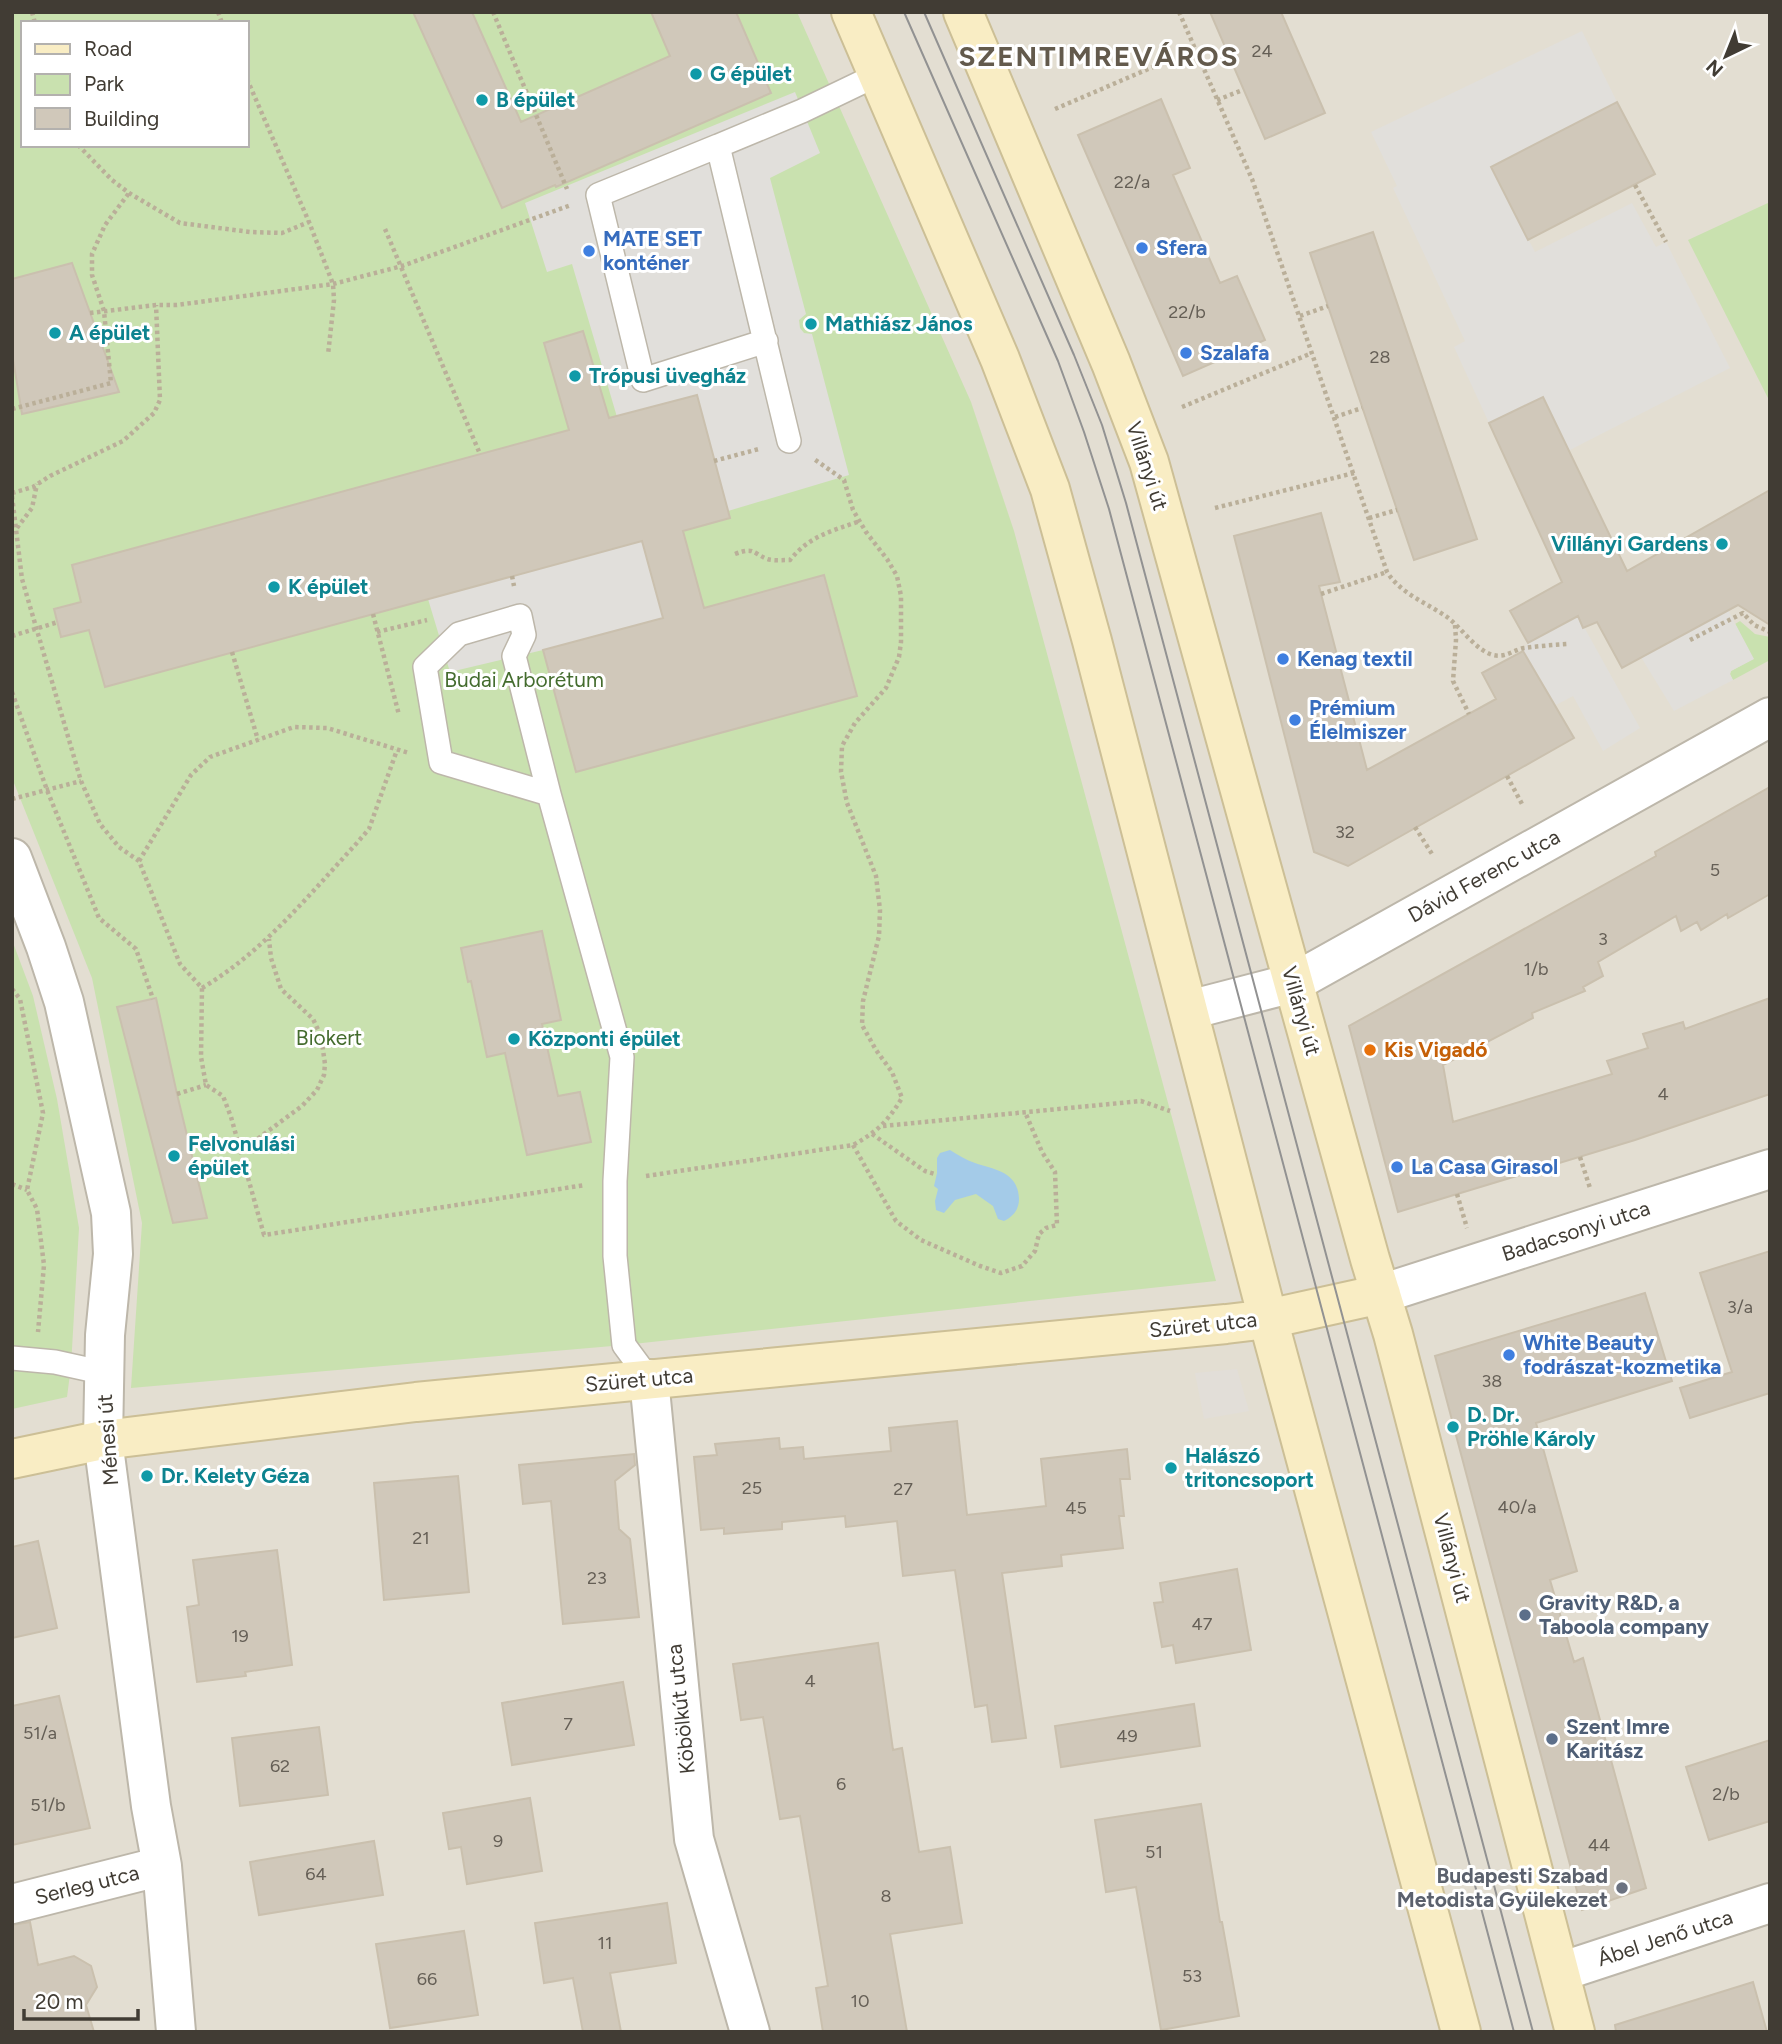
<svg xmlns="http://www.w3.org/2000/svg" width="1782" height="2044" font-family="Figtree,sans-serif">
<rect width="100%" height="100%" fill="#f0ece3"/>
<path fill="#e3ded2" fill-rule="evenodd" d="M 12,12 L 1770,12 L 1770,2032 L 12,2032 ZM 23,23 L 247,23 L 247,145 L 23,145 Z"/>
<path fill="#e2ded8" d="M 1237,1369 L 1249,1411 L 1204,1419 L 1195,1373 Z"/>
<path fill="#c9e1af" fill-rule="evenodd" d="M 12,12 L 797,12 L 971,402 L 1014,531 L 1216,1281 L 624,1345 L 131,1388 L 142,1223 L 92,978 L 12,778 ZM 23,23 L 247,23 L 247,145 L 23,145 Z
M 1770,202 L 1770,402 L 1688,240 Z
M 1740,621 L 1755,634 L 1770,637 L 1770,660 L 1733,680 L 1730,674 L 1731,671 L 1753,659 L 1735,624 Z
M 12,940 L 33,996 L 57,1099 L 79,1228 L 71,1366 L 67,1397 L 12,1409 Z"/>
<path fill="#e1dfdb" d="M 1582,31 L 1617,102 L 1491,168 L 1535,252 L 1632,203 L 1656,247 L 1666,242 L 1730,368 L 1568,451 L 1489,423 L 1454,347 L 1465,341 L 1393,188 L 1397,186 L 1371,132 Z
M 795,92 L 820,153 L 770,178 L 806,314 L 799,320 L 800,328 L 804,333 L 812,334 L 849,475 L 728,511 L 697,396 L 617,417 L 572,264 L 547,272 L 525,203 Z
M 642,541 L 663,618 L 543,650 L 450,672 L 428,599 Z
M 1728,610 L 1754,659 L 1731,671 L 1730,674 L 1733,680 L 1674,711 L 1641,657 Z
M 1578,616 L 1640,728 L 1603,751 L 1573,696 L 1556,705 L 1523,651 L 1528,643 Z"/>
<path fill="#a4cbe8" d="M 950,1150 C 958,1155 966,1160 975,1163 C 996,1170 1018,1172 1019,1199 C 1019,1210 1013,1216 1004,1221 L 998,1219 L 993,1206 L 976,1194 L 955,1200 L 944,1213 L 936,1210 L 935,1201 L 938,1189 L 934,1186 L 937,1173 L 937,1158 L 940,1153 Z"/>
<path fill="#d0c8ba" stroke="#cac0ae" stroke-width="2" d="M 413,12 L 472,12 L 521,122 L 670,56 L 651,12 L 736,12 L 771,93 L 556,187 L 555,185 L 502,208 Z
M 1210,12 L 1281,12 L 1325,113 L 1265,139 Z
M 1161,99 L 1190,168 L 1173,175 L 1220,283 L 1237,276 L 1265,340 L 1183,376 L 1078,135 Z
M 1617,102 L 1655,174 L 1528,240 L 1491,167 Z
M 1373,232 L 1477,539 L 1414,560 L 1310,253 Z
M 72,263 L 119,392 L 22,414 L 12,353 L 12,279 Z
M 583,331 L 609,418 L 697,395 L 730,518 L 683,531 L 704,608 L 824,575 L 857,696 L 576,772 L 543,650 L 663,618 L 642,541 L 105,687 L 89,630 L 61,637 L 54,609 L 81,602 L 72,565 L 569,430 L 544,343 Z
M 1543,397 L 1627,571 L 1770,490 L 1770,625 L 1738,605 L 1622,668 L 1597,622 L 1583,628 L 1578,616 L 1528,643 L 1510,611 L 1562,582 L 1489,423 Z
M 1321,513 L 1340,582 L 1319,586 L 1367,770 L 1496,699 L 1482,673 L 1523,651 L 1574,738 L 1348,866 L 1314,852 L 1234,536 Z
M 1770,787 L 1770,894 L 1728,918 L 1727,914 L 1701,930 L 1697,922 L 1681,931 L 1676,916 L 1598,962 L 1603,976 L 1583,987 L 1585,991 L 1532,1013 L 1533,1018 L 1443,1065 L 1453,1122 L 1612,1074 L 1607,1061 L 1648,1048 L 1643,1034 L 1683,1022 L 1685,1029 L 1770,998 L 1770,1094 L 1635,1140 L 1398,1212 L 1349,1026 L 1656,856 L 1655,852 Z
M 542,931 L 561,1020 L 542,1024 L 558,1096 L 580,1092 L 591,1142 L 527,1155 L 505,1053 L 487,1057 L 471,981 L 468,982 L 461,948 Z
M 156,998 L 177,1094 L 207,1218 L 173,1223 L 117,1007 Z
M 1770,1251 L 1770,1393 L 1690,1418 L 1680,1388 L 1732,1372 L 1700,1273 Z
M 1645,1293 L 1672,1381 L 1536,1423 L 1577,1571 L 1550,1580 L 1574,1662 L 1583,1658 L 1646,1888 L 1582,1910 L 1435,1356 Z
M 957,1421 L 967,1515 L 1046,1506 L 1041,1459 L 1127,1449 L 1130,1479 L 1120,1479 L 1124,1516 L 1119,1516 L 1123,1548 L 1061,1555 L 1062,1566 L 1002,1573 L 1026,1738 L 992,1742 L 987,1705 L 975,1707 L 955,1570 L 903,1576 L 897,1521 L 846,1527 L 845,1516 L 782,1522 L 782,1529 L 724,1534 L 724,1528 L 701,1530 L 694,1457 L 717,1455 L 715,1444 L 779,1438 L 780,1449 L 803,1447 L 804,1459 L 891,1451 L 889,1428 Z
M 634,1454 L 635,1465 L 615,1481 L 619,1529 L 630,1539 L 639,1617 L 563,1624 L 551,1501 L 523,1504 L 519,1465 Z
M 458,1476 L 469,1592 L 384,1600 L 374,1483 Z
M 38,1541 L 57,1628 L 12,1638 L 12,1547 Z
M 277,1550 L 292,1665 L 245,1672 L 246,1676 L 197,1682 L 187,1607 L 199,1605 L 193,1560 Z
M 1237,1569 L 1251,1650 L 1176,1663 L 1173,1645 L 1162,1647 L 1154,1603 L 1163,1602 L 1160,1583 Z
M 878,1643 L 893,1750 L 902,1748 L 919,1852 L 950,1847 L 962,1923 L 890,1934 L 907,2032 L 823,2032 L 816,1988 L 828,1986 L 800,1816 L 780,1819 L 763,1717 L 741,1720 L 733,1664 Z
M 623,1682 L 634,1745 L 512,1765 L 502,1703 Z
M 59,1696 L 90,1828 L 12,1845 L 12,1706 Z
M 1194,1704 L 1200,1746 L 1061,1767 L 1055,1726 Z
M 319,1727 L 328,1795 L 240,1806 L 232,1738 Z
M 1770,1740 L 1770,1821 L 1709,1840 L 1686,1767 Z
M 530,1798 L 542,1871 L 467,1884 L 461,1847 L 449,1849 L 443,1813 Z
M 1201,1804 L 1220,1922 L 1222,1922 L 1239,2016 L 1161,2030 L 1136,1887 L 1106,1892 L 1095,1820 Z
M 374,1841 L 383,1895 L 259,1915 L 250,1862 Z
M 667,1903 L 676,1963 L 610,1973 L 621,2032 L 583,2032 L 573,1978 L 544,1983 L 535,1923 Z
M 30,1922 L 38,1965 L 74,1956 L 91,1966 L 97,1987 L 86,2005 L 94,2032 L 12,2032 L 12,1925 Z
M 464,1931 L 478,2015 L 390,2028 L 376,1944 Z
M 1753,1982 L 1767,2032 L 1616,2032 L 1615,2025 Z"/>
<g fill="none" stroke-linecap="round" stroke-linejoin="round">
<g stroke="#bdb7aa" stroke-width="26">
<path id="lane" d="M 718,146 L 598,195 L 643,380 L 766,341
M 789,441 L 718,146 L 802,111 L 879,74
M 549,794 L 441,762 L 425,667 L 459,634 L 520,616 L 524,635 L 514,656 L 549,794 L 622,1057 L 615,1181 L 615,1256 L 624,1345 L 649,1379
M 12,1358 L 55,1362 L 105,1373"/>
</g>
<g stroke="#bdb7aa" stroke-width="42">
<path id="street" d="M 12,858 L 46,947 L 64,1002 L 111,1213 L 113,1254 L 105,1335 L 103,1440 L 151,1806 L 162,1866 L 176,2032
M 1189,1010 L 1293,983 L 1770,717
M 1381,1294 L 1770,1169
M 649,1379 L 694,1839 L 750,2032
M 12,1904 L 162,1866
M 1560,1972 L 1770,1903"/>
</g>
<g stroke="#ccbf96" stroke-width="42">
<path id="secondary" d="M 851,12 L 1000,359 L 1050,489 L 1092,641 L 1268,1319 L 1461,2032
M 963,12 L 1111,363 L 1149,462 L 1370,1259 L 1393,1334 L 1575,2032
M 12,1459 L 103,1440 L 416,1402 L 1226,1324 L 1268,1319 L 1381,1294"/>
</g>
<path stroke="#baaf99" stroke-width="4.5" stroke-dasharray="3.5 3.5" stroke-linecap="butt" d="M 32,12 L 35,23
M 218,12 L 222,23
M 493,12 L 567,189
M 1179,12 L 1252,179 L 1387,572 C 1401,594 1427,603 1447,617 C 1462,628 1475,650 1493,655 C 1506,658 1513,650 1524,648 C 1538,646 1553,645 1568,644
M 247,79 L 309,222 L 333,284 L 334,300 L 328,355
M 1217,100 L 1243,90
M 1055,109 L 1195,49
M 78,145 L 112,180 L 129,193 L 180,223 L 250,232 L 282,233 L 309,222
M 1635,185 L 1666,242
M 385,229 L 480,454
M 90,313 L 156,305 L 177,305 L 333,284 L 402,266 L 571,205
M 1300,316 L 1328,306
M 1182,407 L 1312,353
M 12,409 L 111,383 L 104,311 L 92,275 L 92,254 L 105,225 L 129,193
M 1335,417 L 1362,408
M 714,461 L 759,449
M 12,493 L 33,487 L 50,476 L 123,441 L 154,413 L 160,400 L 156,305
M 12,496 L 22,579 L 81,781 L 100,824 L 119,847 L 139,861 L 180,964 L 202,988 L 201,1057 L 206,1085 L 223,1096 L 231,1117 L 264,1235 L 585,1185
M 1215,508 L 1354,473
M 1369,518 L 1397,510
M 17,528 L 32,508 L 37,484
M 735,554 C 754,547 751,552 767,559 C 773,561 784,560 790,560 C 809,536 832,531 860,521
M 512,576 L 514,586
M 1321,594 L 1387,572
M 373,614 L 399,715
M 1455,625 L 1456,640 L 1453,681 L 1469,714
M 377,632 L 427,620
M 12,636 L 58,622
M 1690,640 L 1743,613 L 1754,625 L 1770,632
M 232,652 L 258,740
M 12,692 L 47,790 L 99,918 L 136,949 L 153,999
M 1507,776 L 1522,804
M 12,799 L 81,781
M 1415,827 L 1432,854
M 139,861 L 191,775 L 210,757 L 294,727 L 327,728 L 409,753
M 202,988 C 263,952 308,896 356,844 L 369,829 L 397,750
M 12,989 L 20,999 L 43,1113 L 27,1190 L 37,1209 L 44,1265 L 38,1332
M 177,1094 L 206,1085
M 883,1126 L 1141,1101 L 1170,1111
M 872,1134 L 925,1171 L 935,1174
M 853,1145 L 896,1221 L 921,1240 L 980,1266 L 1001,1273 L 1022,1266 L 1035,1251 L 1039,1234 L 1046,1228 L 1057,1225 L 1055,1172 L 1042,1152 L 1025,1112
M 241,1151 L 302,1106 L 317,1090 L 324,1075 L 325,1064 L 321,1036 L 313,1019 L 281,989 L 271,958 L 269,939
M 1580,1157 L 1590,1188
M 646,1176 L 853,1145 C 878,1131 887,1122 902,1098 L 892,1072 L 876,1050 L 862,1025 L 863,1001 L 879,936 L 880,910 L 876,876 L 847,803 L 841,772 L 842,746 L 855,723 L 886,688 L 899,657 L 901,642 L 901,596 L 897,576 L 887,559 L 866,532 L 853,510 L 844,480 L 814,459
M 12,1184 L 27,1190
M 1457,1194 L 1467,1228"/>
<use href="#lane" stroke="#fff" stroke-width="23"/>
<use href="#street" stroke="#fff" stroke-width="38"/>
<use href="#secondary" stroke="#f9edc4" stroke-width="38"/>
<path stroke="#929292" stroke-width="2" d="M 904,12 L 1058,361 L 1084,432 L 1109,509 L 1514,2032
M 924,12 L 1074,355 L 1102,425 L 1126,503 L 1533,2032"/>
</g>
<g fill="#0f9aa8" stroke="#fff" stroke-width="2.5">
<circle cx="696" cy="74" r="7"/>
<circle cx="482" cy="100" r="7"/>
<circle cx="811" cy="324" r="7"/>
<circle cx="55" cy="333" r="7"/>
<circle cx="575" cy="376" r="7"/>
<circle cx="1722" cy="544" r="7"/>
<circle cx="274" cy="587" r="7"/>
<circle cx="514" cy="1039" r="7"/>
<circle cx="174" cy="1156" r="7"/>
<circle cx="1453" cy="1427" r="7"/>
<circle cx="1171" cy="1468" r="7"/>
<circle cx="147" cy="1476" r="7"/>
</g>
<g fill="#3f7fe0" stroke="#fff" stroke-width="2.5">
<circle cx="1142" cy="248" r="7"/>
<circle cx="589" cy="251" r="7"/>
<circle cx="1186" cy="353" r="7"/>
<circle cx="1283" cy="659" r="7"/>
<circle cx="1295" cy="720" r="7"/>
<circle cx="1397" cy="1167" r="7"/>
<circle cx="1509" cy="1355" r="7"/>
</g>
<circle fill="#e8710a" stroke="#fff" stroke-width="2.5" cx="1370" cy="1050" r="7"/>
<g fill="#5c6f8a" stroke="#fff" stroke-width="2.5">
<circle cx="1525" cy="1615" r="7"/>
<circle cx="1552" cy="1739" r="7"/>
</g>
<circle fill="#6b7280" stroke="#fff" stroke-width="2.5" cx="1622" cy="1888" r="7"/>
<g text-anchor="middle" stroke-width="6" stroke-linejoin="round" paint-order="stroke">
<g font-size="18" fill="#655f56">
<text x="1262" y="57">24</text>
<text x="1132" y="188">22/a</text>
<text x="1187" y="318">22/b</text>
<text x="1380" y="363">28</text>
<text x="1345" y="838">32</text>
<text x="1715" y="876">5</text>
<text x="1603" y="945">3</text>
<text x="1536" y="975">1/b</text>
<text x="1663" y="1100">4</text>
<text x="1740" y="1313">3/a</text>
<text x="1492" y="1387">38</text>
<text x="752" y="1494">25</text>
<text x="903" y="1495">27</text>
<text x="1517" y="1513">40/a</text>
<text x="1076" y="1514">45</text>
<text x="421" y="1544">21</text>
<text x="597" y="1584">23</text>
<text x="1202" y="1630">47</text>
<text x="240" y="1642">19</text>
<text x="810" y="1687">4</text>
<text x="568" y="1730">7</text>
<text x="40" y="1739">51/a</text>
<text x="1127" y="1742">49</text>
<text x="280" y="1772">62</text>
<text x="841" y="1790">6</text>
<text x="1726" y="1800">2/b</text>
<text x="48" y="1811">51/b</text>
<text x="498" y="1847">9</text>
<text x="1599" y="1851">44</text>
<text x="1154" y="1858">51</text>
<text x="316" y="1880">64</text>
<text x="886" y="1902">8</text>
<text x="605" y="1949">11</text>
<text x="1192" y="1982">53</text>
<text x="427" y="1985">66</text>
<text x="860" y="2007">10</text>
</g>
<g font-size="21" font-weight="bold" fill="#0d838f" stroke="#fff" text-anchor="start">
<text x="710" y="81">G épület</text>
<text x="496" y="107">B épület</text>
<text x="825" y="331">Mathiász János</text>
<text x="69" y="340">A épület</text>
<text x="589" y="383">Trópusi üvegház</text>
<text x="1708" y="551" text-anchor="end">Villányi Gardens</text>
<text x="288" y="594">K épület</text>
<text x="528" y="1046">Központi épület</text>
<text x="188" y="1151">Felvonulási<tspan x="188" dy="24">épület</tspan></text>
<text x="1467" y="1422">D. Dr.<tspan x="1467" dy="24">Pröhle Károly</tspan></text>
<text x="1185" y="1463">Halászó<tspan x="1185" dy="24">tritoncsoport</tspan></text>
<text x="161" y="1483">Dr. Kelety Géza</text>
</g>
<g font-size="21" font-weight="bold" fill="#366cbe" stroke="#fff" text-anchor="start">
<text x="603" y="246">MATE SET<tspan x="603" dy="24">konténer</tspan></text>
<text x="1156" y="255">Sfera</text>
<text x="1200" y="360">Szalafa</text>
<text x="1297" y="666">Kenag textil</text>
<text x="1309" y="715">Prémium<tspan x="1309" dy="24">Élelmiszer</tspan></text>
<text x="1411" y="1174">La Casa Girasol</text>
<text x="1523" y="1350">White Beauty<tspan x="1523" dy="24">fodrászat-kozmetika</tspan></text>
</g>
<g font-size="21" fill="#413c34" stroke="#fff">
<text transform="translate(1147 466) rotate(72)" y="7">Villányi út</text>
<text transform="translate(1484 876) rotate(-29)" y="7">Dávid Ferenc utca</text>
<text transform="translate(1301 1011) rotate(74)" y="7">Villányi út</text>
<text transform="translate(1576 1231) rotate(-18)" y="7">Badacsonyi utca</text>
<text transform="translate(1203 1325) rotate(-6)" y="7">Szüret utca</text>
<text transform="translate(639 1380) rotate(-5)" y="7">Szüret utca</text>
<text transform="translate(108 1440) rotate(-94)" y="7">Ménesi út</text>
<text transform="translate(1452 1558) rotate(75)" y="7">Villányi út</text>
<text transform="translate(681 1709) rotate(-96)" y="7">Köbölkút utca</text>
<text transform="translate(87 1885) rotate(-14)" y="7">Serleg utca</text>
<text transform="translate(1665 1938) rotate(-18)" y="7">Ábel Jenő utca</text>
</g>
<g font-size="21" fill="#446c2e" stroke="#fff">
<text x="524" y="687">Budai Arborétum</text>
<text x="329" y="1045">Biokert</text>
</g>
<g font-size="21" font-weight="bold" fill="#c56008" stroke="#fff" text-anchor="start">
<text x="1384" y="1057">Kis Vigadó</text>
</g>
<g font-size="21" font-weight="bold" fill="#4e5e75" stroke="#fff" text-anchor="start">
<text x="1539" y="1610">Gravity R&amp;D, a<tspan x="1539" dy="24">Taboola company</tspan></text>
<text x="1566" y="1734">Szent Imre<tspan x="1566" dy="24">Karitász</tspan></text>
</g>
<g font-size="21" font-weight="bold" fill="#5b616d" stroke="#fff" text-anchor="end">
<text x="1608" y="1883">Budapesti Szabad<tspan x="1608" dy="24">Metodista Gyülekezet</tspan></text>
</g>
<g font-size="28" font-weight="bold" letter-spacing="2" fill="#635a4c" stroke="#fff">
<text x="1099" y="66">SZENTIMREVÁROS</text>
</g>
</g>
<rect width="1782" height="2044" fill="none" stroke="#413c34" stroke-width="28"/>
<rect x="21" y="21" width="228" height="126" fill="#ffffff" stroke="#b3b1ae" stroke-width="2"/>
<rect x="35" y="44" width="35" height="10" fill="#f9edc4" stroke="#b3b1ae" stroke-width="2"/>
<text x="84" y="56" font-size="21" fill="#413c34">Road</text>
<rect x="35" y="74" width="35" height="21" fill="#c9e1af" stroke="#b3b1ae" stroke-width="2"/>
<text x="84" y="91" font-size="21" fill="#413c34">Park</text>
<rect x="35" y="108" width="35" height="21" fill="#d0c8ba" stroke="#b3b1ae" stroke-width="2"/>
<text x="84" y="126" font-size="21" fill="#413c34">Building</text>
<g transform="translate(1726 56) rotate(223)" stroke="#ffffff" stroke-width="5" paint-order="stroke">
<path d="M0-5L12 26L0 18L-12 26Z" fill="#413c34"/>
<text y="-10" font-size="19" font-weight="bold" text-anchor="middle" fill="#413c34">N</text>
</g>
<path d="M24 2009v10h114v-10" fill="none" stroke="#413c34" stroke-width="3.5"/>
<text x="35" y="2009" font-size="21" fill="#413c34" stroke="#ffffff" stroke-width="5" paint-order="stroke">20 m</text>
</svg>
